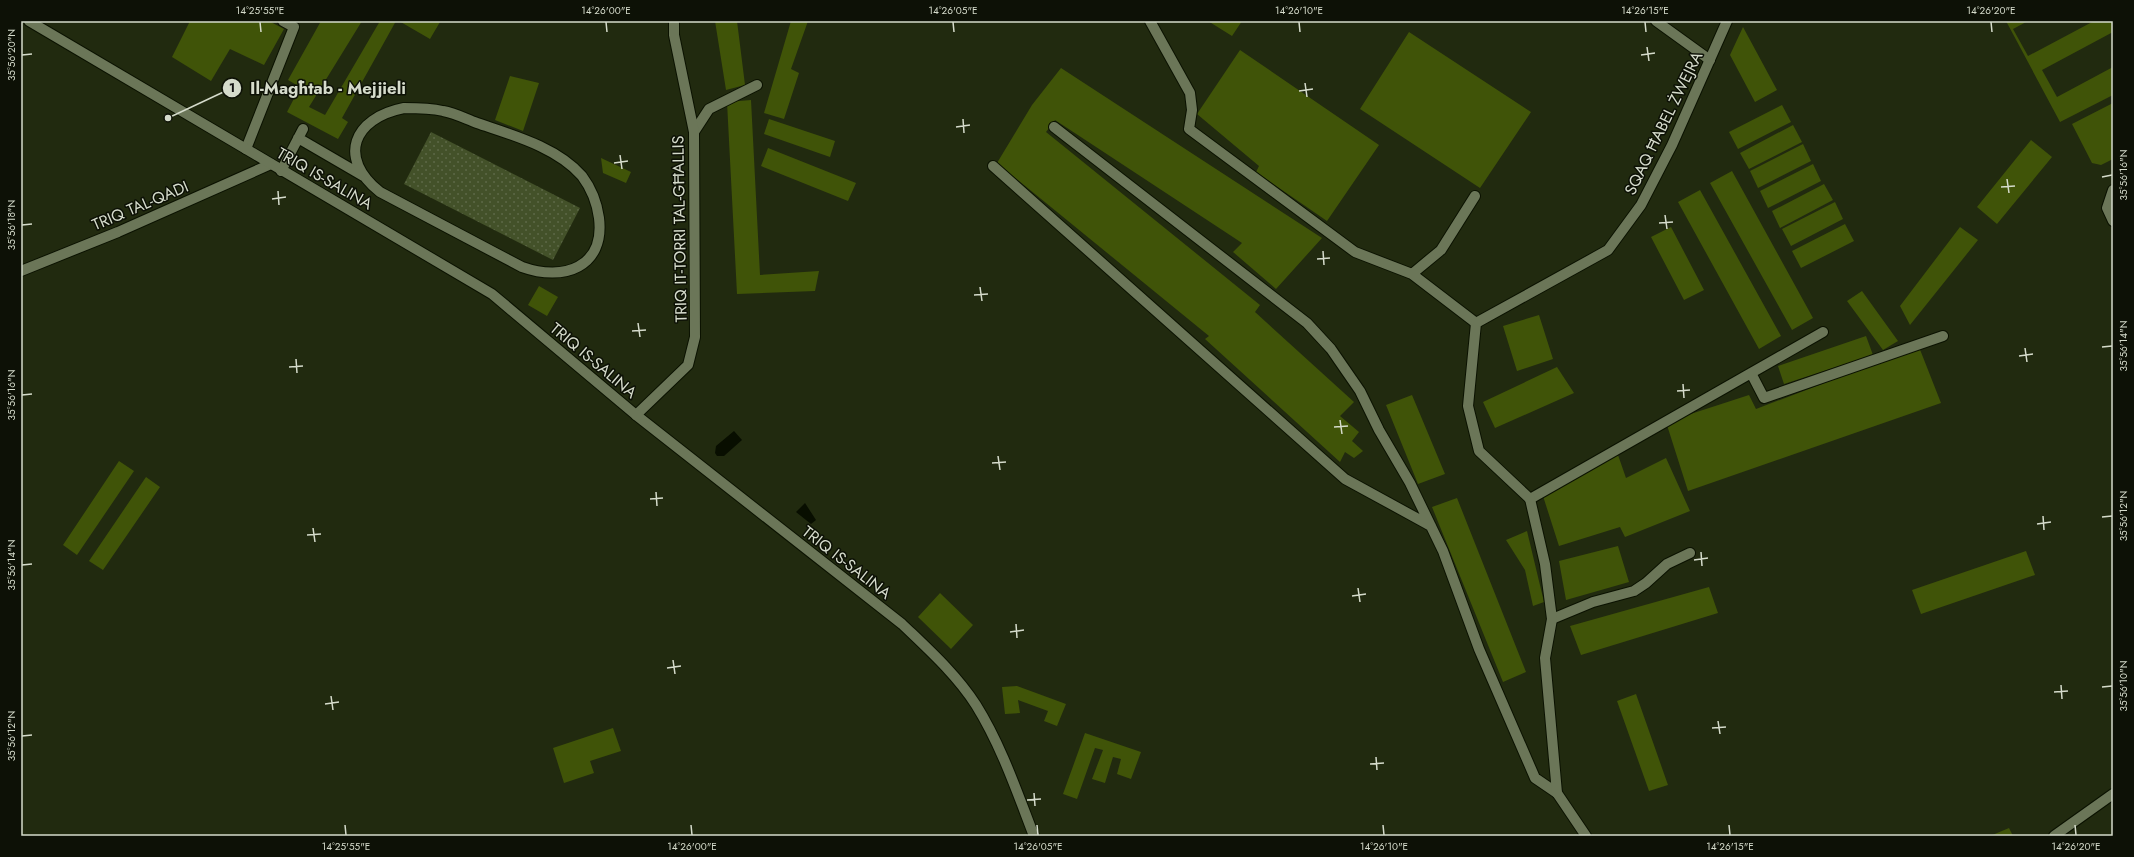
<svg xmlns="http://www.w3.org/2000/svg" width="2134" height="857" font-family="Jost,sans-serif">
<defs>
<pattern id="grass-dots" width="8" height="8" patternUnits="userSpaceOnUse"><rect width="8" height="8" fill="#435129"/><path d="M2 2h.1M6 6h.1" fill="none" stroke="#5d6947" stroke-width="1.8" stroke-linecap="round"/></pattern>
</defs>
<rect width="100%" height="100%" fill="#212a0f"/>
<path fill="url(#grass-dots)" d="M 431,132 L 580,208 L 553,260 L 404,184 Z"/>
<path fill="#080e00" d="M 734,431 L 742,440 L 724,456 L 717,456 L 715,453 L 716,446 Z
M 805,503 L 816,520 L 811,524 L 796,512 Z"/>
<path fill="#405408" d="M 190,21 L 269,21 L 284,29 L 264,65 L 230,49 L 211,81 L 172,57 Z
M 321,21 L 362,21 L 309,107 L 325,115 L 380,21 L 396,21 L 342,118 L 348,122 L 338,139 L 287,112 L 300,87 L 288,80 Z
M 399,21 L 438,21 L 440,22 L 430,39 Z
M 715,21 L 737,21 L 745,85 L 726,90 Z
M 791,21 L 808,21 L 791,69 L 799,73 L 784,119 L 764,113 Z
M 1208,21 L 1242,21 L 1232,36 Z
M 2006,21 L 2028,21 L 2013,29 L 2028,56 L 2094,21 L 2112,21 L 2113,32 L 2042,70 L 2057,97 L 2113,67 L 2113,95 L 2060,122 Z
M 1743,27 L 1777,90 L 1755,102 L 1730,55 Z
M 1409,32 L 1531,112 L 1480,188 L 1360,109 Z
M 1240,50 L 1379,145 L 1327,221 L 1256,172 L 1259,166 L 1197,114 Z
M 1061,68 L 1322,238 L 1276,289 L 1233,252 L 1242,243 L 1055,120 L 1046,132 L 1260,305 L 1255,312 L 1354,402 L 1340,416 L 1359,432 L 1352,441 L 1363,451 L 1354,458 L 1345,452 L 1340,462 L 1205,339 L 1209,336 L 997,163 L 1032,105 Z
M 510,76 L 539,83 L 523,131 L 495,120 Z
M 751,100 L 760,275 L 819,271 L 815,291 L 737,294 L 727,102 Z
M 2113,103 L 2113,159 L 2101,165 L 2092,163 L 2072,124 Z
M 1782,105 L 1791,122 L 1738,149 L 1729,132 Z
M 769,119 L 835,141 L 830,157 L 764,134 Z
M 1793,125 L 1802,142 L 1749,169 L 1740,153 Z
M 2031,140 L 2052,157 L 1997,224 L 1977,207 Z
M 1803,144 L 1811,161 L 1758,188 L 1750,171 Z
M 768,148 L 856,183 L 848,201 L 761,166 Z
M 601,158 L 631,172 L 626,183 L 603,173 Z
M 1813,164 L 1821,181 L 1768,208 L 1760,191 Z
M 1732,171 L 1813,318 L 1792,330 L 1710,183 Z
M 1824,184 L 1833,200 L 1780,228 L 1772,211 Z
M 1700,190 L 1781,336 L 1759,349 L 1678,202 Z
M 1835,202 L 1843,219 L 1791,246 L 1782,229 Z
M 1845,224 L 1854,241 L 1801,268 L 1792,251 Z
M 1671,227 L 1704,290 L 1684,300 L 1651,237 Z
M 1960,227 L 1978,240 L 1910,325 L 1900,306 Z
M 539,286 L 558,297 L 547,316 L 528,305 Z
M 1862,291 L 1898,341 L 1883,350 L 1847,301 Z
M 1539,315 L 1553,359 L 1517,371 L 1503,326 Z
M 1866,336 L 1873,355 L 1784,384 L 1778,366 Z
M 1919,347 L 1941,403 L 1688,491 L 1666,422 L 1749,395 L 1756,409 Z
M 1557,367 L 1574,393 L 1495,428 L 1483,402 Z
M 1412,395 L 1445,474 L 1418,484 L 1386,405 Z
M 1618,455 L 1626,478 L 1666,458 L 1690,511 L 1625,537 L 1620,527 L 1559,546 L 1543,496 Z
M 119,461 L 134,471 L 77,555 L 63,545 Z
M 146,477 L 160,487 L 103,570 L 89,561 Z
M 1457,498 L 1526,672 L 1503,682 L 1432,507 Z
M 1527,531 L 1544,602 L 1533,606 L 1525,570 L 1506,540 Z
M 1618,546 L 1629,582 L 1566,600 L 1559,561 Z
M 2026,551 L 2035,575 L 1921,614 L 1912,590 Z
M 1709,587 L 1718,613 L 1581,655 L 1570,626 Z
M 940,593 L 973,625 L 951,649 L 918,617 Z
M 1017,686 L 1066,704 L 1057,726 L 1044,721 L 1048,711 L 1018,700 L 1020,713 L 1005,714 L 1002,687 Z
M 1636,694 L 1668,785 L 1649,791 L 1617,701 Z
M 613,728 L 621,751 L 590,761 L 594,773 L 564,783 L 553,748 Z
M 1085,733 L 1141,752 L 1131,779 L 1117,774 L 1121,759 L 1113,757 L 1105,783 L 1092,779 L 1103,750 L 1095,748 L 1077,799 L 1063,794 Z
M 2009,828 L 2013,836 L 1990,836 Z"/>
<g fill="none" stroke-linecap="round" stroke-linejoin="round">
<g stroke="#0b1200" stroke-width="12">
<path id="service" d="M 1150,21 L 1190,93 L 1192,110 L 1189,129 L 1355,252 L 1412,274 L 1476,323
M 1656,21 L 1710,60
M 404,108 C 417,108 430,108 443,111 C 455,113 466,119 477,123 C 512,135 557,147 582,176 C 591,188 597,203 599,218 C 605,267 564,282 522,267 L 380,192 C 337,158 353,118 404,108 Z
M 1054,127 L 1307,323 L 1331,349 L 1360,391 L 1379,430 L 1410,483 L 1443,551 L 1479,649 L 1535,778 L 1557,793
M 694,132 L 709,109 L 757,85
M 298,138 L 365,177
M 246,149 L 294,27 L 283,21
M 993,166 L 1345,479 L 1431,526
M 281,171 L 303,129
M 1412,274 L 1441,250 L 1475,196
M 1751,373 L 1764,398 L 1943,336
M 1530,499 L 1823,332
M 1552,619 L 1593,602 L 1634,591 L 1646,583 L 1667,564 L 1690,553
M 2054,836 L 2113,794"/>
</g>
<g stroke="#0b1200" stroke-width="12">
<path id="minor" d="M 2113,190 L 2107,208 L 2113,221
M 21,271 L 118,232 L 271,164
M 636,415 L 688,365 L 695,337 L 694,132 L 674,35 L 674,21
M 1586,836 L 1557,793 L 1545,658 L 1552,619 L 1545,564 L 1530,499 L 1479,451 L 1468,406 L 1476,323 L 1608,250 L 1641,205 L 1672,145 L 1727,21"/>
</g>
<g stroke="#0b1200" stroke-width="12">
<path id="secondary" d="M 29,21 L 492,294 L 636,415 L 902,624 C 928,649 956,674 976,705 C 1001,745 1017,792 1034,836"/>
</g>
<use href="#service" stroke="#6b7658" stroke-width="10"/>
<use href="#minor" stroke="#6b7658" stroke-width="10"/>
<use href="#secondary" stroke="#6b7658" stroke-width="10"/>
</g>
<path fill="none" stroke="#d5dbcb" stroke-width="1.5" d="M 260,22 L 261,32M 606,22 L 607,32M 953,22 L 954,32M 1299,22 L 1300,32M 1645,22 L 1646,32M 1991,22 L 1992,32M 1647,47 L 1649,61M 22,55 L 32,54M 1641,55 L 1655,53M 1305,83 L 1307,97M 1299,91 L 1313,89M 963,119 L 964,133M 956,127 L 970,125M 620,155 L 622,169M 614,163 L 628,161M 2102,177 L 2112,175M 2007,179 L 2009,193M 2001,187 L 2015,186M 278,191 L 279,205M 272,199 L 286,197M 1665,215 L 1667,229M 1659,223 L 1673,222M 22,225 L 32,224M 1323,251 L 1324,265M 1317,259 L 1330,258M 980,287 L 982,301M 974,295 L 988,294M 638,323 L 640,337M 632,331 L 646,330M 2102,347 L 2112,346M 2025,348 L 2027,362M 2019,356 L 2033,354M 296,359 L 297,373M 289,367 L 303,366M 1683,384 L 1684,398M 1677,391 L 1690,390M 22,395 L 32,394M 1340,420 L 1342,434M 1334,427 L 1348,426M 998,456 L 1000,470M 992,463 L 1006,462M 656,492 L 657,506M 650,499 L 663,498M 2043,516 L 2044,530M 2102,517 L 2112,516M 2037,524 L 2051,522M 313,528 L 315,542M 307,535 L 321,534M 1701,552 L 1702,566M 1694,560 L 1708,558M 22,565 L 32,564M 1358,588 L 1360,602M 1352,596 L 1366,594M 1016,624 L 1017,638M 1010,632 L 1024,630M 673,660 L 675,674M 667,668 L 681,666M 2061,685 L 2062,699M 2102,687 L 2112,686M 2054,692 L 2068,691M 331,696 L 333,710M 325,704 L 339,702M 1718,721 L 1720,734M 1712,728 L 1726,727M 22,736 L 32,735M 1376,757 L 1377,770M 1370,764 L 1384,763M 1034,793 L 1035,806M 1027,800 L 1041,799M 345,825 L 346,835M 691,825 L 692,835M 1037,825 L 1038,835M 1383,825 L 1384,835M 1729,825 L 1730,835M 2075,825 L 2076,835"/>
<g text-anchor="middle" stroke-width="3" stroke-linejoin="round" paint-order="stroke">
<g font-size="16" fill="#d5dbcb" stroke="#0d1106">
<text transform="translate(1663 123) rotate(-64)" y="6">SQAQ ĦABEL ŻWEJRA</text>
<text transform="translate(325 178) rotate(30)" y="6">TRIQ IS-SALINA</text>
<text transform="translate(140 205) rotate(-23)" y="6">TRIQ TAL-QADI</text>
<text transform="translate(679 229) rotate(-91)" y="6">TRIQ IT-TORRI TAL-GĦALLIS</text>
<text transform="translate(594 360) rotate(40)" y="6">TRIQ IS-SALINA</text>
<text transform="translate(847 562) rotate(38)" y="6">TRIQ IS-SALINA</text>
</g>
</g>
<path fill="none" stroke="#d5dbcb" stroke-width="1.5" d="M168 118L232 88"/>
<g fill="#d5dbcb" stroke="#0d1106" stroke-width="1.5">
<circle cx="168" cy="118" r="4"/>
<circle cx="232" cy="88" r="10"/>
</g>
<g font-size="12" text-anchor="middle" font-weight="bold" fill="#111">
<text x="232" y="92">1</text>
</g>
<g font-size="17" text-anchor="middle" font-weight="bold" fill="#d5dbcb" stroke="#0d1106" stroke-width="3" stroke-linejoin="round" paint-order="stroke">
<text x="328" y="94">Il-Magħtab - Mejjieli</text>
</g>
<rect width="2134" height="857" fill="none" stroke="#0d1106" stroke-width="44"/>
<rect x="22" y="22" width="2090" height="813" fill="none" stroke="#d5dbcb" stroke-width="1.5"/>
<g font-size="10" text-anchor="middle" fill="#d5dbcb">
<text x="260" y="14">14°25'55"E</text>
<text x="606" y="14">14°26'00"E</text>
<text x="953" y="14">14°26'05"E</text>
<text x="1299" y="14">14°26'10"E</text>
<text x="1645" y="14">14°26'15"E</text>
<text x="1991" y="14">14°26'20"E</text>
<text transform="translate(11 55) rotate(-90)" y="4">35°56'20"N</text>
<text transform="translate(2123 175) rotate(-90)" y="4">35°56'16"N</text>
<text transform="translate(11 225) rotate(-90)" y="4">35°56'18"N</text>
<text transform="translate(2123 346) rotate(-90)" y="4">35°56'14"N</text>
<text transform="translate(11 395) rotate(-90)" y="4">35°56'16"N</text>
<text transform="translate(2123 516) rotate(-90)" y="4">35°56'12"N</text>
<text transform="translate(11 565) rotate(-90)" y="4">35°56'14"N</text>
<text transform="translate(2123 686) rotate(-90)" y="4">35°56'10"N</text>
<text transform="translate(11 736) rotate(-90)" y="4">35°56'12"N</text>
<text x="346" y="850">14°25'55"E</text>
<text x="692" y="850">14°26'00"E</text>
<text x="1038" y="850">14°26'05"E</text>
<text x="1384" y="850">14°26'10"E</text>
<text x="1730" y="850">14°26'15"E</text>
<text x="2076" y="850">14°26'20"E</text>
</g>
</svg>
